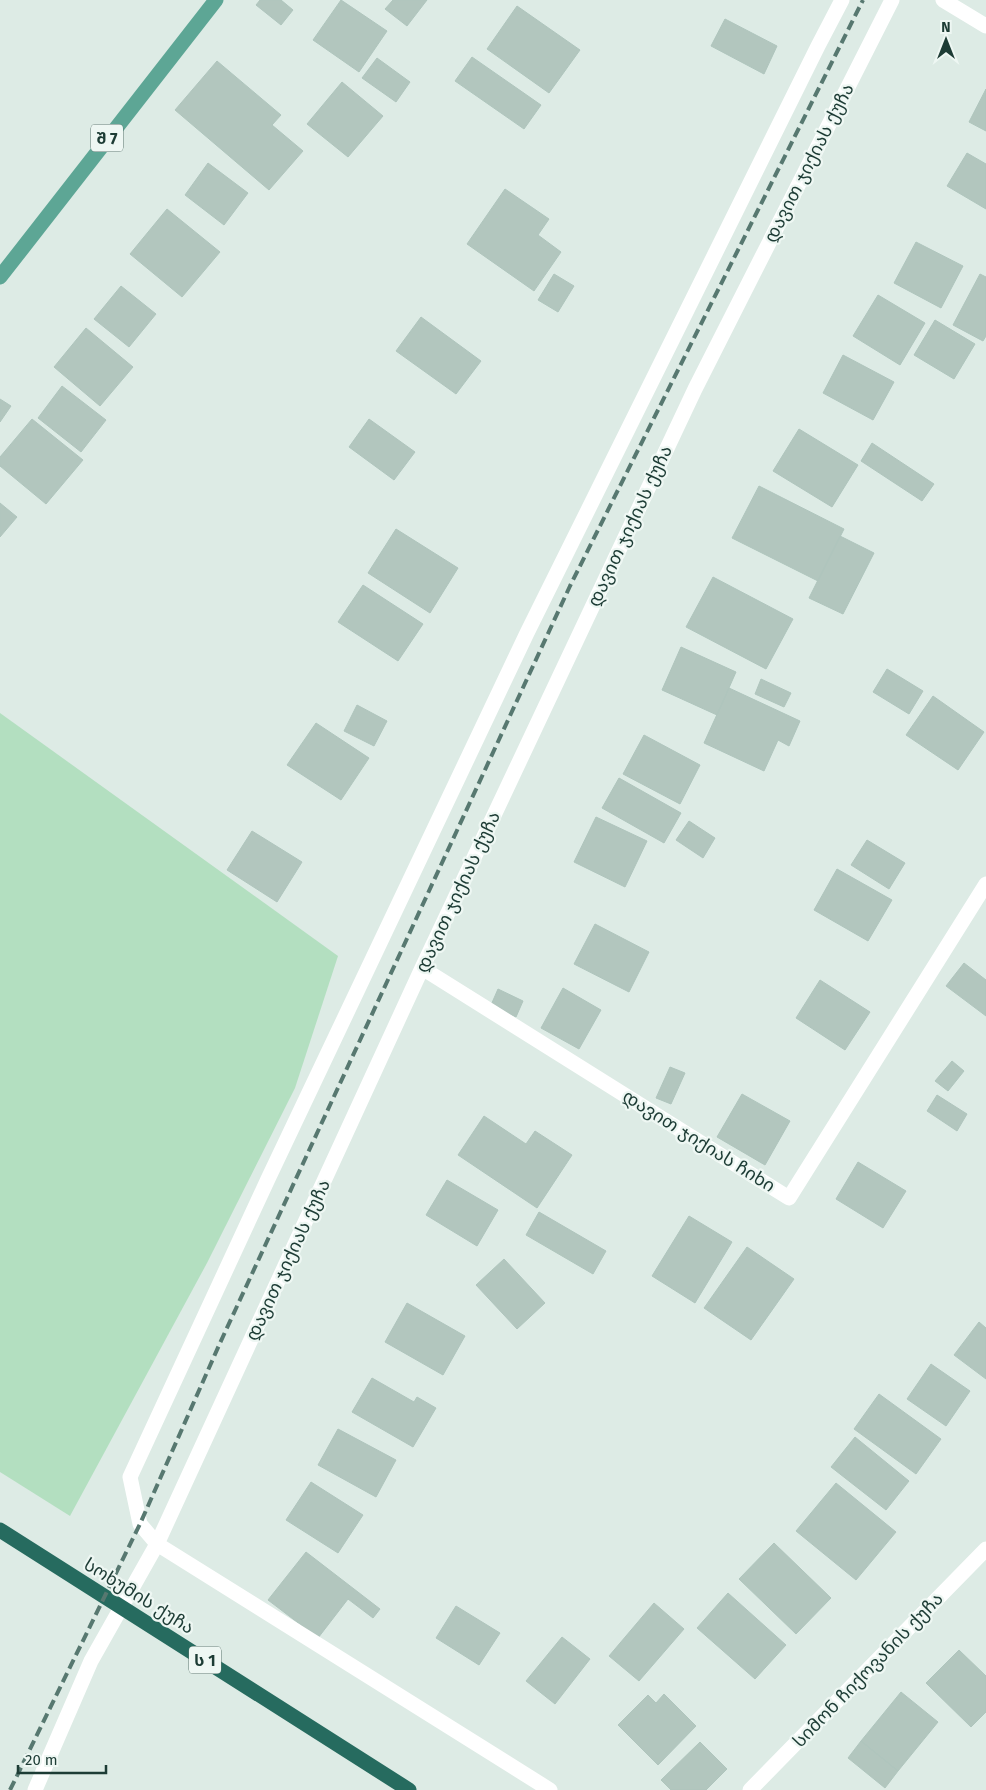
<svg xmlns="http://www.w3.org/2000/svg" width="986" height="1790" font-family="'Fira Sans','Noto Sans Georgian',sans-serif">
<rect width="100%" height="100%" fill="#ddebe5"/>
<path fill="#b3dfc0" d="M 0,713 L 338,956 L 295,1088 L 207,1263 L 70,1516 L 0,1472 Z"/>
<path fill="#b2c6be" stroke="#afc5bd" d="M 260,0 L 281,0 L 293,10 L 281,25 L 256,5 Z
M 341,0 L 387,31 L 359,72 L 313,40 Z
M 393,0 L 427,0 L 407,26 L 385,9 Z
M 517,6 L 580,50 L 549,93 L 487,49 Z
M 725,19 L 777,46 L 764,74 L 711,46 Z
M 472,57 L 541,105 L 524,129 L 455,81 Z
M 377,58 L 410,82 L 396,102 L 362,78 Z
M 217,61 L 281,115 L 272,125 L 303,151 L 269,190 L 175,110 Z
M 342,82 L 383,116 L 348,157 L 307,124 Z
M 986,89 L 986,131 L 969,122 Z
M 967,153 L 986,164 L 986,209 L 947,186 Z
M 208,163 L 248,193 L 224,225 L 185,195 Z
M 505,189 L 549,219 L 538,235 L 561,252 L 534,291 L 467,244 Z
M 167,209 L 220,252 L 182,297 L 130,254 Z
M 916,242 L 963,266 L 941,308 L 894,283 Z
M 554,274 L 574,286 L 558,312 L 538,300 Z
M 980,274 L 986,277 L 986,336 L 983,341 L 953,325 Z
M 121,286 L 156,314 L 129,347 L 94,319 Z
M 878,295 L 925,323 L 900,365 L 853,336 Z
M 421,317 L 481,361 L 456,394 L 396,351 Z
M 935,320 L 975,344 L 954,379 L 914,355 Z
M 86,328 L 133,367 L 100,406 L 54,367 Z
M 843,355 L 894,382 L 873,420 L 823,393 Z
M 62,386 L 106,420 L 81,452 L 38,418 Z
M 0,399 L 11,406 L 0,422 Z
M 32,419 L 83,460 L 46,504 L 0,466 L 0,457 Z
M 369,419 L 415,452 L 394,480 L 349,447 Z
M 799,429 L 858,465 L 832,507 L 773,471 Z
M 872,443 L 934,484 L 922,501 L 861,461 Z
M 759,486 L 844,529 L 818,581 L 732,538 Z
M 0,503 L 17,517 L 0,537 Z
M 396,529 L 458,568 L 430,613 L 368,573 Z
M 840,536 L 874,553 L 843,614 L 809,598 Z
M 713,577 L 793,619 L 766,669 L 686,627 Z
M 363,585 L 423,624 L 398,661 L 338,622 Z
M 681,647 L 736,672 L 717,715 L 662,690 Z
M 887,669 L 923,691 L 909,714 L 873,692 Z
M 761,679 L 791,693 L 784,707 L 755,694 Z
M 729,688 L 800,721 L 789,746 L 778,740 L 764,771 L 704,743 Z
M 933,696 L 984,732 L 958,770 L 906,735 Z
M 357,705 L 387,721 L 374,746 L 344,731 Z
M 316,723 L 369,758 L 341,800 L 287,765 Z
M 644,735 L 700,765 L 680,804 L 623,774 Z
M 619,778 L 681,813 L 664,843 L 602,808 Z
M 596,817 L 647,841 L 625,887 L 574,862 Z
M 689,821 L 715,838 L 703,858 L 676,840 Z
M 252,831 L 302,862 L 277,902 L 227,870 Z
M 867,840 L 905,863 L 889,889 L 851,865 Z
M 837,869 L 892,900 L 868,941 L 814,910 Z
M 595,924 L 649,952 L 629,992 L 574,964 Z
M 964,963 L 986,980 L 986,1016 L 946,986 Z
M 820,980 L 870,1012 L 845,1050 L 796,1018 Z
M 563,988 L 601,1010 L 579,1049 L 541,1028 Z
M 498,989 L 523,1001 L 516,1017 L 491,1005 Z
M 952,1061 L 964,1071 L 948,1091 L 935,1081 Z
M 670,1067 L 685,1073 L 671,1104 L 656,1098 Z
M 742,1094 L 790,1121 L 765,1165 L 717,1137 Z
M 937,1095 L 967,1114 L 957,1131 L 927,1111 Z
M 484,1116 L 526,1144 L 535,1131 L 572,1155 L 537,1208 L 458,1155 Z
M 858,1162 L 906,1191 L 883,1228 L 836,1199 Z
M 447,1180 L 498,1210 L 477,1246 L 426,1215 Z
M 539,1212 L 606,1251 L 593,1274 L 526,1235 Z
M 689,1216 L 732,1242 L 695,1303 L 652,1276 Z
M 747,1247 L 794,1279 L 751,1340 L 704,1308 Z
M 504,1259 L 545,1303 L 517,1329 L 476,1285 Z
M 407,1303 L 465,1336 L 443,1375 L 385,1342 Z
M 979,1322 L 986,1328 L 986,1379 L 954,1355 Z
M 931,1364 L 970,1391 L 946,1426 L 907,1399 Z
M 372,1378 L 414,1402 L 417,1397 L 436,1408 L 413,1447 L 352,1412 Z
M 879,1394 L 941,1439 L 916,1474 L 854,1429 Z
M 338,1429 L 396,1460 L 376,1497 L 318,1465 Z
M 855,1437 L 909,1481 L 886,1510 L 831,1467 Z
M 311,1482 L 363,1515 L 338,1553 L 286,1520 Z
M 836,1483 L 896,1532 L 856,1580 L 796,1531 Z
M 774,1543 L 831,1598 L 796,1634 L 739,1579 Z
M 306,1552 L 380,1609 L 373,1618 L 348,1599 L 318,1638 L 268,1600 Z
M 728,1593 L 786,1645 L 755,1679 L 697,1628 Z
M 654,1603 L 684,1629 L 639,1681 L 609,1656 Z
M 456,1606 L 500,1633 L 479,1665 L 436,1638 Z
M 562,1637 L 590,1659 L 555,1704 L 526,1681 Z
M 959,1650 L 986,1676 L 986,1712 L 971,1727 L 926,1683 Z
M 901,1692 L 938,1722 L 898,1771 L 861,1741 Z
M 664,1694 L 696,1726 L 658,1765 L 618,1725 L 648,1695 L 656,1703 Z
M 861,1741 L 898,1771 L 885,1788 L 848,1758 Z
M 700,1742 L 727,1769 L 706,1790 L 671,1790 L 661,1780 Z"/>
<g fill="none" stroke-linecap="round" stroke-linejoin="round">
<path stroke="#fff" stroke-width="15" d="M 943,0 L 986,26
M 422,968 L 789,1198 L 986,884
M 35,1790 L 91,1661 L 157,1544 L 422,968 L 695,389 L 892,0
M 550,1790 L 157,1544 L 140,1524 L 130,1477 L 268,1179 L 527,633 L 818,46 L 842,0
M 750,1790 L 986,1549"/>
<path stroke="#5da695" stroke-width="15" d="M 0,277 L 216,0"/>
<path stroke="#266b5f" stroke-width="15" d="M 0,1530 L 409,1790"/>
<path stroke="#577870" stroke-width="4" stroke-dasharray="10 5" stroke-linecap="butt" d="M 10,1790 L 140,1524 L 220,1343 L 570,586 L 863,0"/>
</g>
<g text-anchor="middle" stroke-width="4.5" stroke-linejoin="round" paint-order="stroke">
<g fill="#eef7f3" stroke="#5c746e" stroke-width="1">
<rect x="91" y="124.5" width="32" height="27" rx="4"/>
<rect x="189" y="1646.5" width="32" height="27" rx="4"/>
</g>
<g font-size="16" font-weight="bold" fill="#1d3c35">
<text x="107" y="144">შ 7</text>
<text x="205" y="1666">ს 1</text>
</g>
<g font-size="18" fill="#1d3c35" stroke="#eef7f3">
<text transform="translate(809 163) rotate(-63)" y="6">დავით ჯიქიას ქუჩა</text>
<text transform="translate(630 526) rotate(-65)" y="6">დავით ჯიქიას ქუჩა</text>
<text transform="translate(458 892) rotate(-65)" y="6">დავით ჯიქიას ქუჩა</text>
<text transform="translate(699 1141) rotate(32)" y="6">დავით ჯიქიას ჩიხი</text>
<text transform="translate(288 1260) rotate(-65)" y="6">დავით ჯიქიას ქუჩა</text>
<text transform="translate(139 1596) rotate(32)" y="6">სოხუმის ქუჩა</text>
<text transform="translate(868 1670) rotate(-46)" y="6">სიმონ ჩიქოვანის ქუჩა</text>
</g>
</g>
<g transform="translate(946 40)" stroke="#eef7f3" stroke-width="4" paint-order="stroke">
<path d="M0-4L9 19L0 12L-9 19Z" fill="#1d3c35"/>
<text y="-8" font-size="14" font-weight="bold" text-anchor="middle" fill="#1d3c35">N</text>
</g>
<path d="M18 1765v8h88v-8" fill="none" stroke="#1d3c35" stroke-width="2.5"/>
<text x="25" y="1765" font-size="15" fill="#1d3c35" stroke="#eef7f3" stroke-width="4" paint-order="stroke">20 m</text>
</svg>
